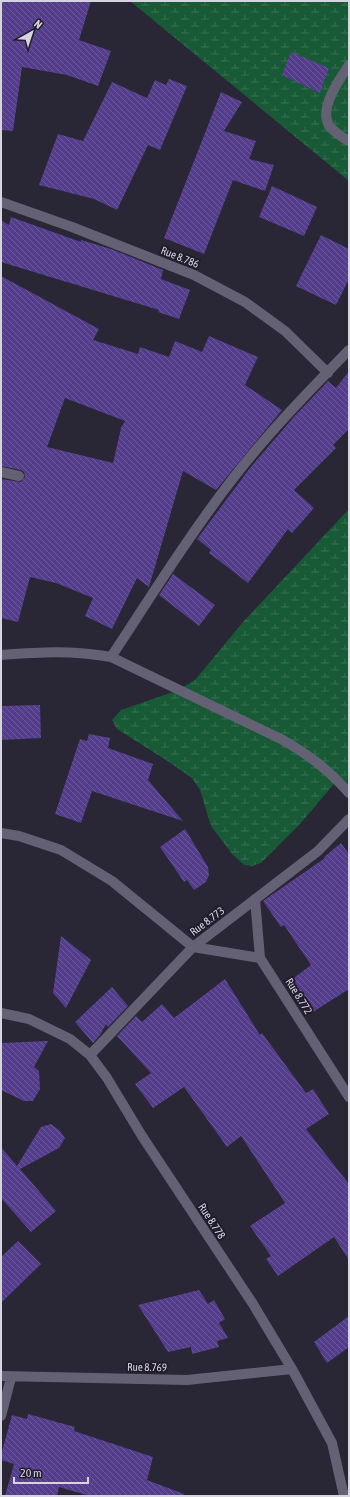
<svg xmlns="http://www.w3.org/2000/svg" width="350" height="1497" font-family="'Asap Condensed',sans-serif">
<defs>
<pattern id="wetland-marsh" width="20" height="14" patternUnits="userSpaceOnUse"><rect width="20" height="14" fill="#185936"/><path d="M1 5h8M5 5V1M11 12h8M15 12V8" fill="none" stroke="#397053"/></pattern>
<pattern id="building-back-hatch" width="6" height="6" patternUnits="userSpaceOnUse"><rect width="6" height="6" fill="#543d8a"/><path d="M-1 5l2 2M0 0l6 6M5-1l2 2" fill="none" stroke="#6c589a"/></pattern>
</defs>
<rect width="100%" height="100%" fill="#292636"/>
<path fill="url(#wetland-marsh)" d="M 130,1 L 349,1 L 349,181 Z
M 349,509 L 349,785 L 339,778 L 300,824 L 261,863 L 252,866 L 244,865 L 232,854 L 211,826 L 200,790 L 192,778 L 166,760 L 117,729 L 112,720 L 121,710 L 176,691 L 195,680 L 243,622 Z"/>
<path fill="url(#building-back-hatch)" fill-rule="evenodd" d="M 1,1 L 91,1 L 79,40 L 111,51 L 98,86 L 67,75 L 22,67 L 13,131 L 1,130 Z
M 291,52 L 329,68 L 320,93 L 282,75 Z
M 169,79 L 187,86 L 160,150 L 148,145 L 117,210 L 94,199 L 39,185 L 58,134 L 83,141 L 112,82 L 147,98 L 155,80 L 166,85 Z
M 221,92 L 242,102 L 224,131 L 256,141 L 249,159 L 274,165 L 265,191 L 233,180 L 204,254 L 164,238 Z
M 272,186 L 317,207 L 304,236 L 259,217 Z
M 11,217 L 81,242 L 81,240 L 111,249 L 163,270 L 161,279 L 190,290 L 179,319 L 158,312 L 159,310 L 1,262 L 1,220 L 9,225 Z
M 321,235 L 349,249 L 349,279 L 336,305 L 296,286 Z
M 1,276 L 99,329 L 93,340 L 138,354 L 140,347 L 169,357 L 175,341 L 202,352 L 209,336 L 258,357 L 245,385 L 282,410 L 216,490 L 183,471 L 149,587 L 137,578 L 112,629 L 85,616 L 93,598 L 56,583 L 30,577 L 18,622 L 1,618 L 1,479 L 21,482 L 25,477 L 24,472 L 21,470 L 1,466 ZM 65,398 L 125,421 L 121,428 L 113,463 L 47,447 Z
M 349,371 L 349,429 L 333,445 L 336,448 L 294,490 L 314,508 L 292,533 L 288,529 L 248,583 L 209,553 L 211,550 L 197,539 L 250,468 L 293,418 L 328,381 L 336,388 Z
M 173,574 L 215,605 L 199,626 L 159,595 Z
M 40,705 L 41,738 L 1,740 L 1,706 Z
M 89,734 L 110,738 L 108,748 L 153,764 L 148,780 L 183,821 L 92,791 L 81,823 L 55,814 L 80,739 L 87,741 Z
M 185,829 L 208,867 L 209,875 L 206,882 L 194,890 L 187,880 L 184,882 L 160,847 Z
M 341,843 L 349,854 L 349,989 L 313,1012 L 291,980 L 311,965 L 284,925 L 281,927 L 263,901 L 325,858 L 324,857 Z
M 61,936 L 91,960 L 66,1008 L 53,993 Z
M 225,979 L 260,1035 L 262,1033 L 306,1093 L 313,1089 L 329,1114 L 306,1129 L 349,1184 L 349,1260 L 334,1237 L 278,1276 L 266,1259 L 271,1256 L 250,1226 L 285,1203 L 241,1136 L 227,1147 L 184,1087 L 153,1108 L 135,1084 L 151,1073 L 117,1036 L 136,1016 L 142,1022 L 162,1004 L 174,1018 Z
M 112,987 L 128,1006 L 108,1027 L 106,1024 L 100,1035 L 93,1043 L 75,1022 Z
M 48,1041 L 34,1067 L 39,1071 L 40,1089 L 33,1101 L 24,1101 L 1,1090 L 1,1043 Z
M 51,1124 L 59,1130 L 65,1138 L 59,1148 L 20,1169 L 56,1211 L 31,1232 L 1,1198 L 1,1147 L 17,1166 L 41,1127 Z
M 18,1241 L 41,1264 L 1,1303 L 1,1257 Z
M 199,1290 L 208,1304 L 214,1300 L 225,1319 L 219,1323 L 228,1338 L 217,1341 L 219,1347 L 192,1354 L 191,1347 L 168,1352 L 138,1305 Z
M 349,1316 L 349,1347 L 327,1363 L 314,1342 Z
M 28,1414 L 75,1427 L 74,1431 L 153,1457 L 147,1480 L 184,1494 L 184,1496 L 90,1496 L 59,1487 L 57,1496 L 5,1496 L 14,1464 L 1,1460 L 1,1455 L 12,1415 L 27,1419 Z"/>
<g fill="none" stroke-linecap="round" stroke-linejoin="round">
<path stroke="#646174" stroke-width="10" d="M 349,65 C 340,79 316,111 331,128 C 336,133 343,138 349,141
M 1,202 L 72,227 L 194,275 L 245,302 L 285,331 L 328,373
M 1,472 L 19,476
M 1,655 C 40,652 72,650 111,657 C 150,598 188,537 231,481 C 267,434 308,392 349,350
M 111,657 L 283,740 C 310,756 328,769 349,793
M 1,833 L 19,836 L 61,850 L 112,881 L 193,947 L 260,958
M 255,899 L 260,958 L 349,1097
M 1,1013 L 29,1019 L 70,1039 L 90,1055 L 107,1078 L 142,1136 L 253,1304 L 292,1369 L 332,1443 L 344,1496
M 90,1055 L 193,947 L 318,851 L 349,819
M 1,1376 L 187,1380 L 292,1369
M 1,1416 L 11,1378"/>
</g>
<g text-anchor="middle" stroke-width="4" stroke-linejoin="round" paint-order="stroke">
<g font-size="11" fill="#d6d4df" stroke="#201c2c">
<text transform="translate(180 257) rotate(22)" y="4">Rue 8.786</text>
<text transform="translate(207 921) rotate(-37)" y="4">Rue 8.773</text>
<text transform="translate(299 996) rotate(58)" y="4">Rue 8.772</text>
<text transform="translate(212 1221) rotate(57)" y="4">Rue 8.778</text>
<text transform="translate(147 1367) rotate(1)" y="4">Rue 8.769</text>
</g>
</g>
<rect width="350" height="1497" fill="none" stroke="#d6d4df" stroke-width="4"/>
<g transform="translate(32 32) rotate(39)" stroke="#201c2c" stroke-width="3" paint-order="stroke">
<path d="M0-3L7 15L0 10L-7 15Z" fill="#d6d4df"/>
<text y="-6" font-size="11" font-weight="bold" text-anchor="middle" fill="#d6d4df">N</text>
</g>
<path d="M14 1477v6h74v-6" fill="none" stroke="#d6d4df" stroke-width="2"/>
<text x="20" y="1477" font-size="12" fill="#d6d4df" stroke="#201c2c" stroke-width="3" paint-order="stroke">20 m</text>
</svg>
